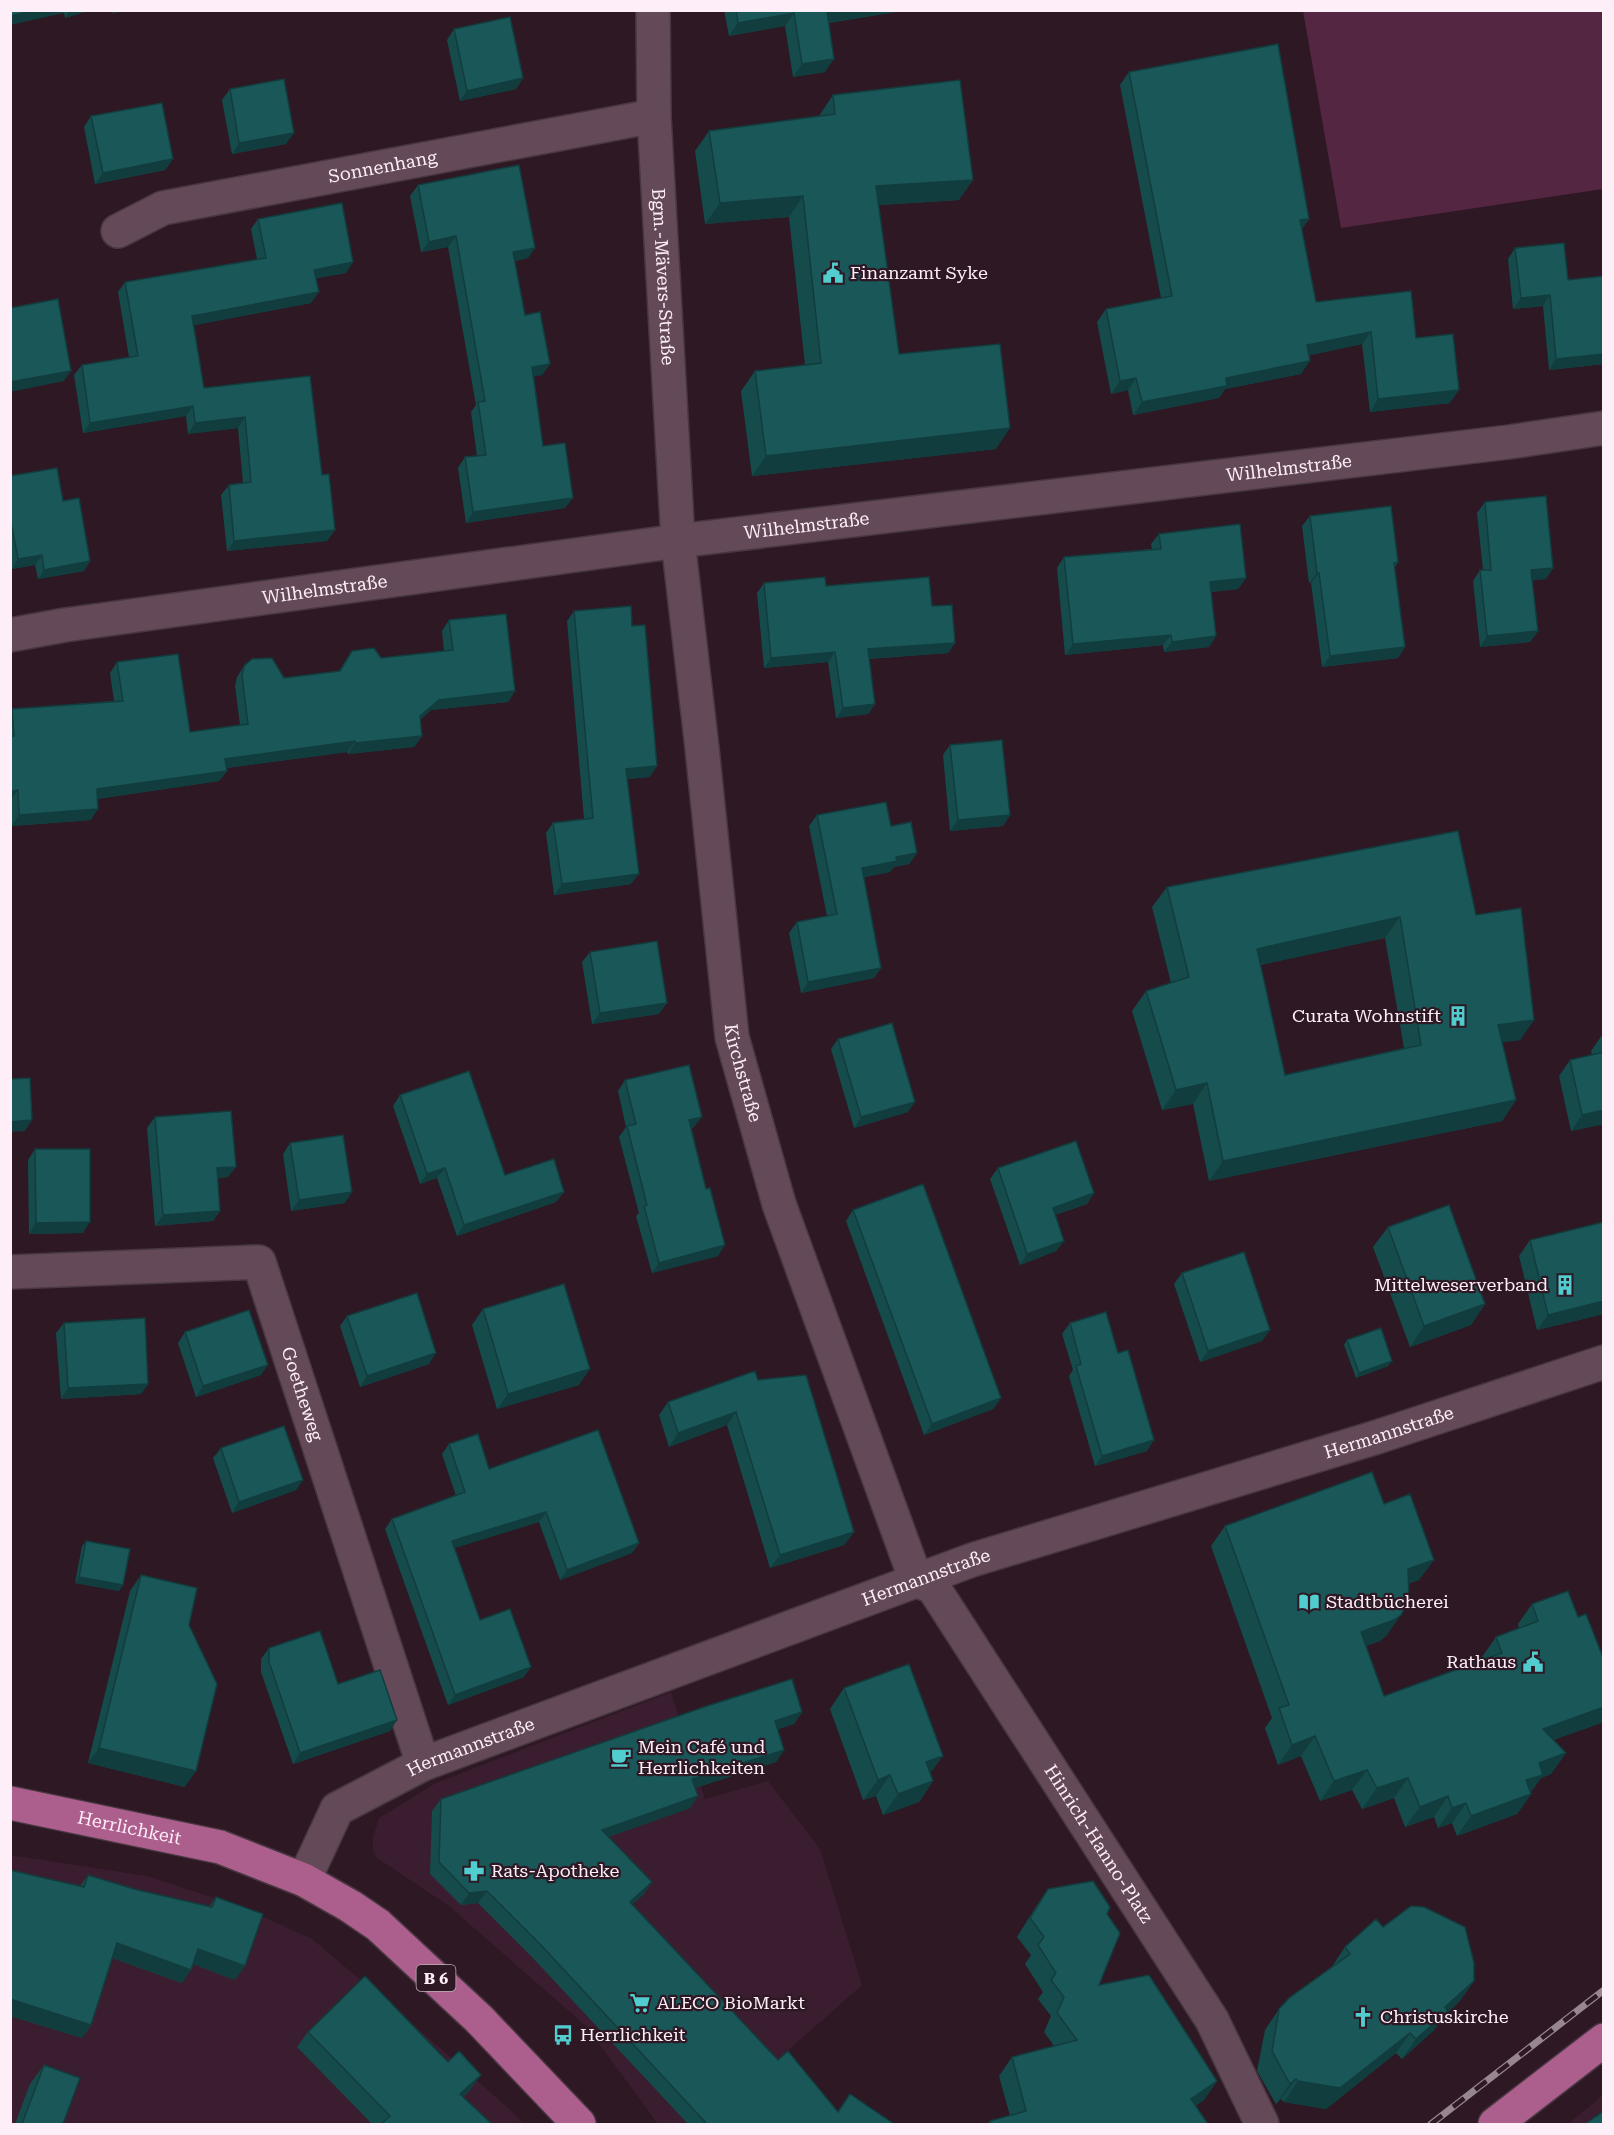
<svg xmlns="http://www.w3.org/2000/svg" width="1614" height="2135" font-family="'Roboto Serif',serif">
<rect width="100%" height="100%" fill="#2d1824"/>
<path fill="#3a1e2f" d="M 671,1692 L 705,1799 L 768,1781 L 820,1849 L 862,1985 L 747,2087 L 708,2124 L 658,2124 L 586,2026 L 449,1906 L 377,1858 L 373,1851 L 373,1837 L 379,1818 L 436,1783 Z
M 10,1855 L 147,1876 L 242,1907 L 312,1939 L 399,2012 L 514,2113 L 523,2124 L 11,2124 Z
M 1603,2095 L 1603,2124 L 1568,2124 Z"/>
<path fill="#542642" d="M 1303,11 L 1603,11 L 1603,189 L 1341,228 Z"/>
<g fill="none" stroke-linecap="round" stroke-linejoin="round">
<g stroke="#483740" stroke-width="36">
<g id="street">
<path id="s1" d="M 653,10 L 654,116 L 678,541 L 702,748 L 732,1037 L 779,1204 L 916,1580"/>
<path id="s2" d="M 118,231 L 163,208 L 654,116"/>
<path id="s3" d="M 10,635 L 65,625 L 678,541 L 1509,442 L 1604,428"/>
<path id="s4" d="M 10,1272 L 259,1262 L 423,1764"/>
<path id="s5" d="M 916,1580 L 933,1587 L 1212,2020 L 1262,2124"/>
<path id="s6" d="M 304,1880 L 337,1809 L 423,1764 L 972,1560 L 1374,1438 L 1604,1362"/>
</g>
</g>
<g stroke="#483740" stroke-width="36">
<g id="primary">
<path id="s7" d="M 10,1803 L 220,1847 L 304,1880 L 350,1906 L 378,1925 L 479,2019 L 579,2124"/>
<path d="M 1495,2124 L 1604,2040"/>
</g>
</g>
<use href="#street" stroke="#644a58" stroke-width="33"/>
<use href="#primary" stroke="#ac5e8d" stroke-width="33"/>
<g stroke="#97858f" stroke-width="7">
<path id="rail" d="M 1431,2124 L 1604,1990"/>
</g>
<use href="#rail" stroke="#2d1824" stroke-width="4.5" stroke-dasharray="14" stroke-linecap="butt"/>
</g>
<path fill="#164b4c" fill-rule="evenodd" d="M 10,10 L 91,10 L 65,18 L 64,13 Z
M 724,10 L 908,10 L 829,23 L 825,72 L 793,77 L 785,26 L 729,36 Z
M 454,29 L 523,78 L 516,89 L 460,101 L 447,40 Z
M 1129,72 L 1309,219 L 1302,229 L 1316,302 L 1416,338 L 1450,403 L 1370,412 L 1362,344 L 1309,355 L 1301,374 L 1225,389 L 1219,398 L 1133,415 L 1128,390 L 1111,394 L 1097,322 L 1106,309 L 1161,298 L 1120,85 Z
M 230,89 L 286,144 L 232,154 L 222,100 Z
M 833,95 L 959,200 L 879,205 L 899,354 L 996,449 L 752,476 L 741,391 L 755,371 L 805,365 L 789,217 L 705,224 L 695,151 L 709,131 L 819,116 Z
M 91,116 L 173,159 L 165,170 L 95,184 L 84,127 Z
M 418,185 L 528,258 L 515,261 L 525,315 L 550,364 L 542,375 L 534,376 L 543,446 L 565,508 L 466,523 L 458,468 L 465,457 L 477,456 L 471,412 L 476,405 L 448,247 L 421,252 L 410,196 Z
M 258,219 L 346,273 L 316,278 L 311,303 L 194,325 L 204,388 L 322,475 L 335,530 L 327,541 L 227,551 L 221,495 L 229,485 L 243,483 L 238,428 L 188,434 L 186,416 L 83,433 L 74,375 L 82,365 L 129,357 L 118,292 L 125,282 L 257,259 L 251,229 Z
M 1515,248 L 1568,280 L 1604,276 L 1604,364 L 1549,370 L 1543,306 L 1513,309 L 1508,259 Z
M 10,476 L 63,501 L 90,561 L 84,571 L 38,579 L 35,565 L 12,569 L 10,563 Z
M 1485,502 L 1553,568 L 1546,579 L 1532,580 L 1538,631 L 1530,642 L 1480,647 L 1473,581 L 1480,570 L 1483,570 L 1477,513 Z
M 1310,516 L 1398,562 L 1395,567 L 1405,647 L 1398,658 L 1322,667 L 1311,583 L 1309,583 L 1302,526 Z
M 1159,534 L 1246,578 L 1238,589 L 1211,592 L 1216,636 L 1209,647 L 1164,652 L 1163,645 L 1065,655 L 1057,568 L 1064,557 L 1152,549 L 1151,544 Z
M 764,583 L 826,586 L 932,606 L 955,643 L 948,653 L 869,659 L 875,704 L 868,714 L 836,718 L 828,662 L 764,668 L 757,593 Z
M 574,611 L 632,626 L 650,777 L 627,779 L 631,884 L 554,895 L 546,833 L 553,823 L 584,819 L 567,621 Z
M 449,620 L 515,691 L 508,702 L 431,710 L 420,720 L 422,736 L 414,747 L 348,754 L 347,752 L 226,768 L 227,771 L 219,781 L 97,799 L 91,820 L 12,826 L 10,807 L 10,711 L 12,709 L 114,701 L 110,673 L 117,662 L 190,732 L 240,725 L 235,686 L 237,677 L 244,666 L 284,678 L 339,671 L 352,651 L 381,658 L 444,651 L 442,631 Z
M 950,745 L 1010,815 L 1003,826 L 950,831 L 943,755 Z
M 817,815 L 891,826 L 917,853 L 909,864 L 894,867 L 890,872 L 864,877 L 881,968 L 874,978 L 801,993 L 789,933 L 797,922 L 827,916 L 809,826 Z
M 1167,887 L 1476,915 L 1534,1020 L 1520,1040 L 1502,1042 L 1516,1100 L 1502,1121 L 1209,1181 L 1193,1104 L 1162,1110 L 1132,1011 L 1146,991 L 1171,983 L 1152,907 ZM 1385,938 L 1404,1048 L 1285,1075 L 1260,965 Z
M 590,952 L 659,1014 L 592,1024 L 582,962 Z
M 1602,1035 L 1604,1035 L 1604,1124 L 1571,1131 L 1559,1076 L 1570,1060 L 1592,1055 L 1591,1051 Z
M 838,1039 L 908,1112 L 854,1128 L 831,1049 Z
M 625,1080 L 694,1127 L 691,1128 L 718,1256 L 652,1273 L 636,1216 L 639,1213 L 619,1137 L 626,1127 L 618,1091 Z
M 400,1095 L 505,1175 L 556,1202 L 457,1236 L 437,1178 L 420,1184 L 393,1106 Z
M 155,1117 L 228,1177 L 218,1178 L 220,1211 L 213,1221 L 155,1226 L 147,1128 Z
M 290,1143 L 345,1203 L 291,1211 L 283,1154 Z
M 35,1149 L 83,1233 L 29,1234 L 28,1160 Z
M 998,1168 L 1094,1193 L 1087,1204 L 1055,1215 L 1064,1241 L 1056,1251 L 1020,1265 L 990,1179 Z
M 853,1210 L 1001,1398 L 993,1409 L 924,1435 L 846,1221 Z
M 1388,1227 L 1485,1304 L 1471,1325 L 1410,1347 L 1373,1247 Z
M 1530,1240 L 1604,1314 L 1537,1330 L 1519,1256 Z
M 1182,1273 L 1262,1341 L 1200,1362 L 1174,1284 Z
M 483,1309 L 579,1385 L 497,1409 L 472,1325 Z
M 347,1316 L 429,1364 L 360,1387 L 340,1326 Z
M 64,1323 L 148,1384 L 141,1394 L 61,1399 L 56,1333 Z
M 1070,1323 L 1147,1451 L 1095,1466 L 1069,1376 L 1073,1370 L 1062,1334 Z
M 185,1332 L 261,1375 L 196,1397 L 178,1343 Z
M 1347,1340 L 1388,1366 L 1356,1378 L 1344,1345 Z
M 758,1380 L 854,1532 L 844,1545 L 770,1568 L 727,1425 L 669,1447 L 659,1415 L 668,1402 Z
M 449,1444 L 489,1469 L 639,1543 L 632,1553 L 560,1580 L 539,1522 L 454,1548 L 480,1620 L 524,1677 L 448,1705 L 385,1529 L 392,1519 L 456,1496 L 442,1454 Z
M 221,1448 L 303,1480 L 296,1490 L 232,1513 L 213,1458 Z
M 1384,1504 L 1419,1580 L 1408,1584 L 1387,1635 L 1380,1641 L 1366,1646 L 1384,1696 L 1483,1660 L 1482,1657 L 1496,1637 L 1519,1628 L 1518,1624 L 1532,1604 L 1578,1617 L 1604,1660 L 1604,1722 L 1553,1740 L 1566,1753 L 1551,1774 L 1541,1778 L 1531,1792 L 1531,1794 L 1517,1814 L 1457,1836 L 1452,1823 L 1438,1828 L 1434,1817 L 1405,1827 L 1394,1798 L 1362,1809 L 1352,1790 L 1320,1801 L 1301,1756 L 1278,1765 L 1265,1728 L 1272,1718 L 1211,1546 L 1225,1526 Z
M 86,1541 L 123,1585 L 119,1591 L 75,1583 L 82,1546 Z
M 141,1575 L 189,1625 L 185,1787 L 88,1763 L 130,1591 Z
M 269,1648 L 338,1684 L 397,1720 L 390,1731 L 293,1764 L 261,1672 L 261,1659 Z
M 844,1688 L 930,1773 L 933,1781 L 919,1802 L 883,1815 L 876,1796 L 863,1800 L 830,1709 Z
M 802,1712 L 794,1724 L 778,1729 L 784,1750 L 776,1762 L 695,1788 L 690,1808 L 608,1837 L 644,1894 L 632,1905 L 778,2060 L 838,2112 L 894,2124 L 688,2124 L 531,1956 L 478,1903 L 461,1905 L 430,1874 L 432,1811 L 441,1799 Z
M 10,1870 L 80,1886 L 88,1875 L 134,1889 L 209,1907 L 216,1897 L 235,1980 L 193,1964 L 182,1983 L 112,1958 L 91,2025 L 82,2038 L 10,2016 Z
M 1048,1889 L 1107,1914 L 1099,1985 L 1217,2081 L 1204,2100 L 1195,2106 L 1208,2124 L 987,2124 L 990,2121 L 1010,2116 L 999,2076 L 1012,2057 L 1054,2046 L 1044,2032 L 1051,2016 L 1038,1999 L 1043,1992 L 1025,1964 L 1031,1955 L 1017,1937 L 1035,1908 Z
M 1383,1927 L 1474,1981 L 1459,2002 L 1445,2015 L 1433,2031 L 1402,2059 L 1396,2053 L 1326,2109 L 1284,2102 L 1281,2099 L 1276,2104 L 1257,2071 L 1265,2030 L 1279,2009 L 1331,1968 L 1345,1947 Z
M 308,2032 L 448,2062 L 481,2075 L 470,2090 L 463,2097 L 492,2124 L 372,2124 L 297,2047 Z
M 44,2065 L 63,2124 L 15,2124 L 30,2084 Z"/>
<path fill="#123d3e" d="M 36,10 L 65,10 L 64,13 L 10,25 L 10,16 Z
M 70,10 L 91,10 L 65,18 Z
M 114,10 L 124,10 L 112,14 Z
M 831,10 L 908,10 L 818,24 L 827,11 Z
M 794,13 L 785,26 L 729,36 L 738,23 Z
M 834,59 L 825,72 L 793,77 L 802,64 Z
M 523,78 L 516,89 L 460,101 L 467,91 Z
M 294,133 L 286,144 L 232,154 L 239,143 Z
M 173,159 L 165,170 L 95,184 L 103,173 Z
M 973,180 L 959,200 L 862,206 L 876,186 Z
M 803,196 L 789,217 L 705,224 L 720,203 Z
M 1309,219 L 1300,231 L 1300,220 Z
M 456,236 L 448,247 L 421,252 L 429,242 Z
M 535,248 L 528,258 L 506,263 L 513,252 Z
M 353,262 L 346,273 L 307,280 L 314,270 Z
M 319,292 L 311,303 L 185,327 L 192,316 Z
M 1550,295 L 1543,306 L 1513,309 L 1521,298 Z
M 1371,332 L 1362,344 L 1298,358 L 1307,345 Z
M 1604,354 L 1604,364 L 1549,370 L 1556,359 Z
M 1310,361 L 1301,374 L 1225,389 L 1219,398 L 1133,415 L 1142,402 L 1226,378 Z
M 550,364 L 542,375 L 525,378 L 532,367 Z
M 71,371 L 64,381 L 10,392 L 10,382 Z
M 1136,378 L 1128,390 L 1111,394 L 1120,381 Z
M 1459,390 L 1450,403 L 1370,412 L 1378,399 Z
M 193,406 L 186,416 L 83,433 L 90,423 Z
M 245,417 L 238,428 L 188,434 L 195,423 Z
M 1010,428 L 996,449 L 752,476 L 766,456 Z
M 573,498 L 565,508 L 466,523 L 473,512 Z
M 335,530 L 327,541 L 227,551 L 234,541 Z
M 42,555 L 35,565 L 12,569 L 18,559 Z
M 90,561 L 84,571 L 38,579 L 44,570 Z
M 1553,568 L 1546,579 L 1524,581 L 1531,570 Z
M 1317,573 L 1319,573 L 1311,583 L 1309,583 Z
M 1246,578 L 1238,589 L 1202,593 L 1210,582 Z
M 1538,631 L 1530,642 L 1480,647 L 1487,636 Z
M 1171,635 L 1163,645 L 1065,655 L 1073,644 Z
M 1216,636 L 1209,647 L 1164,652 L 1172,642 Z
M 955,643 L 948,653 L 861,659 L 868,649 Z
M 1405,647 L 1398,658 L 1322,667 L 1330,656 Z
M 835,652 L 828,662 L 764,668 L 771,658 Z
M 515,691 L 508,702 L 431,710 L 412,727 L 420,716 L 439,700 Z
M 875,704 L 868,714 L 836,718 L 843,708 Z
M 422,736 L 414,747 L 348,754 L 355,743 Z
M 355,741 L 347,752 L 218,769 L 225,759 Z
M 657,766 L 650,777 L 618,780 L 626,769 Z
M 227,771 L 219,781 L 89,800 L 97,789 Z
M 18,790 L 10,801 L 10,792 Z
M 98,809 L 91,820 L 12,826 L 19,815 Z
M 1010,815 L 1003,826 L 950,831 L 958,820 Z
M 917,853 L 909,864 L 894,867 L 890,872 L 855,879 L 862,868 L 896,857 Z
M 639,874 L 631,884 L 554,895 L 562,884 Z
M 1400,917 L 1385,938 L 1242,969 L 1257,949 Z
M 881,968 L 874,978 L 801,993 L 808,982 Z
M 667,1003 L 659,1014 L 592,1024 L 600,1013 Z
M 1534,1020 L 1520,1040 L 1484,1045 L 1498,1025 Z
M 1207,1083 L 1193,1104 L 1162,1110 L 1176,1090 Z
M 1516,1100 L 1502,1121 L 1209,1181 L 1223,1161 Z
M 915,1102 L 908,1112 L 854,1128 L 861,1117 Z
M 1604,1110 L 1604,1124 L 1571,1131 L 1582,1115 Z
M 702,1117 L 694,1127 L 682,1130 L 689,1120 Z
M 32,1120 L 25,1131 L 10,1132 L 10,1122 Z
M 236,1167 L 228,1177 L 209,1179 L 217,1168 Z
M 445,1168 L 437,1178 L 420,1184 L 427,1174 Z
M 352,1192 L 345,1203 L 291,1211 L 299,1200 Z
M 564,1192 L 556,1202 L 457,1236 L 464,1225 Z
M 1094,1193 L 1087,1204 L 1045,1218 L 1053,1208 Z
M 220,1211 L 213,1221 L 155,1226 L 163,1215 Z
M 90,1222 L 83,1233 L 29,1234 L 36,1223 Z
M 1064,1241 L 1056,1251 L 1020,1265 L 1027,1254 Z
M 725,1245 L 718,1256 L 652,1273 L 659,1263 Z
M 1604,1301 L 1604,1314 L 1537,1330 L 1548,1315 Z
M 1485,1304 L 1471,1325 L 1410,1347 L 1424,1326 Z
M 1270,1330 L 1262,1341 L 1200,1362 L 1208,1351 Z
M 436,1353 L 429,1364 L 360,1387 L 367,1376 Z
M 1392,1361 L 1388,1366 L 1356,1378 L 1359,1373 Z
M 268,1365 L 261,1375 L 196,1397 L 203,1386 Z
M 590,1369 L 579,1385 L 497,1409 L 508,1394 Z
M 148,1384 L 141,1394 L 61,1399 L 68,1388 Z
M 1001,1398 L 993,1409 L 924,1435 L 932,1424 Z
M 736,1412 L 727,1425 L 669,1447 L 678,1433 Z
M 1154,1440 L 1147,1451 L 1095,1466 L 1102,1456 Z
M 303,1480 L 296,1490 L 232,1513 L 239,1502 Z
M 546,1512 L 539,1522 L 445,1551 L 452,1541 Z
M 854,1532 L 844,1545 L 770,1568 L 780,1555 Z
M 639,1543 L 632,1553 L 560,1580 L 567,1570 Z
M 1434,1560 L 1419,1580 L 1393,1589 L 1408,1569 Z
M 79,1577 L 123,1585 L 119,1591 L 75,1583 Z
M 1401,1615 L 1387,1635 L 1380,1641 L 1347,1653 L 1361,1632 Z
M 531,1667 L 524,1677 L 448,1705 L 455,1695 Z
M 1604,1707 L 1604,1722 L 1528,1749 L 1543,1729 Z
M 802,1712 L 794,1724 L 767,1733 L 775,1721 Z
M 397,1720 L 390,1731 L 293,1764 L 300,1753 Z
M 1315,1736 L 1301,1756 L 1278,1765 L 1292,1745 Z
M 99,1748 L 196,1771 L 185,1787 L 88,1763 Z
M 784,1750 L 776,1762 L 684,1791 L 692,1779 Z
M 1566,1753 L 1551,1774 L 1541,1778 L 1529,1795 L 1512,1801 L 1539,1763 Z
M 943,1756 L 928,1776 L 926,1762 Z
M 1367,1770 L 1352,1790 L 1320,1801 L 1334,1781 Z
M 890,1775 L 876,1796 L 863,1800 L 878,1780 Z
M 1408,1778 L 1394,1798 L 1362,1809 L 1377,1788 Z
M 933,1781 L 919,1802 L 883,1815 L 898,1794 Z
M 1531,1794 L 1517,1814 L 1457,1836 L 1471,1816 Z
M 698,1796 L 690,1808 L 593,1842 L 602,1830 Z
M 1448,1796 L 1434,1817 L 1405,1827 L 1420,1807 Z
M 1466,1803 L 1452,1823 L 1438,1828 L 1452,1808 Z
M 652,1882 L 644,1894 L 622,1914 L 630,1902 Z
M 487,1891 L 478,1903 L 461,1905 L 469,1893 Z
M 117,1943 L 191,1970 L 182,1983 L 107,1956 Z
M 198,1949 L 245,1966 L 235,1980 L 188,1962 Z
M 1474,1981 L 1459,2002 L 1445,2015 L 1433,2031 L 1402,2059 L 1416,2039 L 1445,2007 Z
M 10,1999 L 91,2025 L 82,2038 L 10,2016 Z
M 1410,2033 L 1396,2053 L 1326,2109 L 1284,2102 L 1298,2081 Z
M 481,2075 L 470,2090 L 450,2109 L 460,2094 Z
M 1296,2079 L 1281,2099 L 1276,2104 L 1290,2084 Z
M 1217,2081 L 1204,2100 L 1178,2118 L 1191,2099 Z"/>
<path fill="#1a5758" stroke="#123d3e" stroke-width="1.5" fill-rule="evenodd" d="M 10,10 L 36,10 L 10,16 Z
M 736,10 L 831,10 L 827,11 L 834,59 L 802,64 L 794,13 L 738,23 Z
M 510,17 L 523,78 L 467,91 L 454,29 Z
M 1278,44 L 1309,219 L 1300,220 L 1316,302 L 1411,291 L 1416,338 L 1453,334 L 1459,390 L 1378,399 L 1371,332 L 1307,345 L 1310,361 L 1226,378 L 1227,386 L 1142,402 L 1136,378 L 1120,381 L 1106,309 L 1172,296 L 1129,72 Z
M 284,79 L 294,133 L 239,143 L 230,89 Z
M 960,80 L 973,180 L 876,186 L 899,354 L 1000,344 L 1010,428 L 766,456 L 755,371 L 821,363 L 803,196 L 720,203 L 709,131 L 835,114 L 833,95 Z
M 162,103 L 173,159 L 103,173 L 91,116 Z
M 519,165 L 535,248 L 513,252 L 525,315 L 540,312 L 550,364 L 532,367 L 543,446 L 565,443 L 573,498 L 473,512 L 465,457 L 486,455 L 478,402 L 485,401 L 456,236 L 429,242 L 418,185 Z
M 342,203 L 353,262 L 314,270 L 319,292 L 192,316 L 204,388 L 310,376 L 322,475 L 329,474 L 335,530 L 234,541 L 229,485 L 251,482 L 245,417 L 195,423 L 193,406 L 90,423 L 82,365 L 138,356 L 125,282 L 266,258 L 258,219 Z
M 1564,243 L 1568,280 L 1604,276 L 1604,354 L 1556,359 L 1550,295 L 1521,298 L 1515,248 Z
M 58,299 L 71,371 L 10,382 L 10,308 Z
M 57,468 L 63,501 L 79,498 L 90,561 L 44,570 L 42,555 L 18,559 L 10,517 L 10,476 Z
M 1546,496 L 1553,568 L 1531,570 L 1538,631 L 1487,636 L 1480,570 L 1491,570 L 1485,502 Z
M 1391,506 L 1398,562 L 1394,563 L 1405,647 L 1330,656 L 1319,573 L 1317,573 L 1310,516 Z
M 1240,524 L 1246,578 L 1210,582 L 1216,636 L 1172,642 L 1171,635 L 1073,644 L 1064,557 L 1161,549 L 1159,534 Z
M 825,577 L 826,586 L 929,577 L 932,606 L 952,605 L 955,643 L 868,649 L 875,704 L 843,708 L 835,652 L 771,658 L 764,583 Z
M 631,606 L 632,626 L 645,625 L 657,766 L 626,769 L 639,874 L 562,884 L 553,823 L 593,818 L 574,611 Z
M 506,614 L 515,691 L 439,700 L 420,716 L 422,736 L 355,743 L 355,741 L 225,759 L 227,771 L 97,789 L 98,809 L 19,815 L 18,790 L 10,792 L 10,736 L 14,736 L 12,709 L 123,701 L 117,662 L 178,654 L 190,732 L 248,724 L 242,676 L 244,666 L 252,659 L 272,658 L 284,678 L 340,671 L 352,651 L 374,648 L 381,658 L 453,650 L 449,620 Z
M 1002,740 L 1010,815 L 958,820 L 950,745 Z
M 886,802 L 891,826 L 911,822 L 917,853 L 896,857 L 897,861 L 862,868 L 881,968 L 808,982 L 797,922 L 837,914 L 817,815 Z
M 1458,831 L 1476,915 L 1521,908 L 1534,1020 L 1498,1025 L 1516,1100 L 1223,1161 L 1207,1083 L 1176,1090 L 1146,991 L 1189,977 L 1167,887 ZM 1400,917 L 1421,1045 L 1285,1075 L 1257,949 Z
M 657,941 L 667,1003 L 600,1013 L 590,952 Z
M 892,1023 L 915,1102 L 861,1117 L 838,1039 Z
M 1604,1052 L 1604,1110 L 1582,1115 L 1570,1060 Z
M 689,1065 L 702,1117 L 689,1120 L 706,1189 L 710,1188 L 725,1245 L 659,1263 L 644,1206 L 647,1205 L 627,1126 L 636,1124 L 625,1080 Z
M 469,1071 L 505,1175 L 554,1159 L 564,1192 L 464,1225 L 445,1168 L 427,1174 L 400,1095 Z
M 30,1078 L 32,1120 L 10,1122 L 10,1079 Z
M 231,1111 L 236,1167 L 217,1168 L 220,1211 L 163,1215 L 155,1117 Z
M 343,1135 L 352,1192 L 299,1200 L 290,1143 Z
M 1076,1141 L 1094,1193 L 1053,1208 L 1064,1241 L 1027,1254 L 998,1168 Z
M 35,1149 L 90,1149 L 90,1222 L 36,1223 Z
M 923,1184 L 1001,1398 L 932,1424 L 853,1210 Z
M 1449,1205 L 1485,1304 L 1424,1326 L 1388,1227 Z
M 1604,1222 L 1604,1301 L 1548,1315 L 1530,1240 Z
M 1244,1252 L 1270,1330 L 1208,1351 L 1182,1273 Z
M 564,1284 L 590,1369 L 508,1394 L 483,1309 Z
M 417,1293 L 436,1353 L 367,1376 L 347,1316 Z
M 249,1310 L 268,1365 L 203,1386 L 185,1332 Z
M 1106,1312 L 1118,1353 L 1128,1350 L 1154,1440 L 1102,1456 L 1076,1366 L 1081,1364 L 1070,1323 Z
M 145,1318 L 148,1384 L 68,1388 L 64,1323 Z
M 1381,1328 L 1392,1361 L 1359,1373 L 1347,1340 Z
M 755,1371 L 758,1380 L 806,1375 L 854,1532 L 780,1555 L 736,1412 L 678,1433 L 668,1402 Z
M 284,1426 L 303,1480 L 239,1502 L 221,1448 Z
M 598,1430 L 639,1543 L 567,1570 L 546,1512 L 452,1541 L 480,1620 L 510,1609 L 531,1667 L 455,1695 L 392,1519 L 465,1492 L 449,1444 L 478,1434 L 489,1469 Z
M 1372,1472 L 1384,1504 L 1410,1494 L 1434,1560 L 1408,1569 L 1409,1599 L 1401,1615 L 1394,1620 L 1361,1632 L 1384,1696 L 1502,1653 L 1496,1637 L 1538,1621 L 1532,1604 L 1568,1591 L 1578,1617 L 1586,1614 L 1604,1660 L 1604,1707 L 1543,1729 L 1566,1753 L 1539,1763 L 1543,1775 L 1526,1780 L 1531,1794 L 1471,1816 L 1466,1803 L 1452,1808 L 1448,1796 L 1420,1807 L 1408,1778 L 1377,1788 L 1367,1770 L 1334,1781 L 1315,1736 L 1292,1745 L 1279,1708 L 1289,1705 L 1225,1526 Z
M 86,1541 L 130,1549 L 123,1585 L 79,1577 Z
M 141,1575 L 197,1588 L 189,1625 L 217,1684 L 196,1771 L 99,1748 Z
M 320,1631 L 338,1684 L 380,1670 L 397,1720 L 300,1753 L 269,1662 L 269,1648 Z
M 909,1664 L 943,1756 L 926,1762 L 933,1781 L 898,1794 L 890,1775 L 878,1780 L 844,1688 Z
M 792,1679 L 802,1712 L 775,1721 L 784,1750 L 692,1779 L 698,1796 L 602,1830 L 652,1882 L 630,1902 L 778,2060 L 788,2051 L 838,2112 L 850,2094 L 894,2124 L 707,2124 L 540,1944 L 487,1891 L 469,1893 L 439,1862 L 441,1799 L 707,1706 Z
M 10,1870 L 84,1887 L 88,1875 L 134,1889 L 212,1907 L 216,1897 L 263,1914 L 245,1966 L 198,1949 L 191,1970 L 117,1943 L 91,2025 L 10,1999 Z
M 1093,1881 L 1110,1907 L 1107,1914 L 1120,1933 L 1099,1985 L 1149,1975 L 1217,2081 L 1191,2099 L 1208,2124 L 991,2124 L 990,2121 L 1026,2111 L 1012,2057 L 1077,2040 L 1057,2013 L 1064,1997 L 1051,1980 L 1056,1973 L 1038,1945 L 1044,1937 L 1030,1918 L 1048,1889 Z
M 1411,1906 L 1424,1907 L 1465,1927 L 1474,1963 L 1474,1981 L 1445,2007 L 1448,2011 L 1416,2039 L 1410,2033 L 1340,2088 L 1298,2081 L 1296,2079 L 1290,2084 L 1272,2051 L 1279,2009 L 1289,1998 L 1350,1954 L 1345,1947 L 1376,1919 L 1383,1927 Z
M 365,1976 L 448,2062 L 459,2051 L 481,2075 L 460,2094 L 492,2124 L 381,2124 L 390,2116 L 308,2032 Z
M 44,2065 L 80,2078 L 63,2124 L 22,2124 Z
M 1604,2111 L 1604,2124 L 1585,2124 Z"/>
<defs>
<g id="civic-bare" transform="scale(1.62)"><path d="M-.6-6.5H3V-4.5H.6V-3L4-1V1h2V6H-6V1h2V-1L-.6-3ZM-1.2 2.5V6h2.4V2.5Z" fill="#52cdcf" stroke="#2d1824" stroke-width="2.5" paint-order="stroke"/></g>
<g id="building-bare" transform="scale(1.62)"><path d="M-4-6H4V6H1V3H-1V6H-4ZM-2.5-4.3h1.7v1.8h-1.7ZM.8-4.3h1.7v1.8H.8ZM-2.5-1h1.7V.8h-1.7ZM.8-1h1.7V.8H.8Z" fill="#52cdcf" stroke="#2d1824" stroke-width="2.5" paint-order="stroke"/></g>
<g id="library-bare" transform="scale(1.62)"><path d="M-6-4Q-3-5.5-.7-3.5V5Q-3 3-6 4ZM6-4Q3-5.5 .7-3.5V5Q3 3 6 4Z" fill="#52cdcf" stroke="#2d1824" stroke-width="2.5" paint-order="stroke"/></g>
<g id="cafe-bare" transform="scale(1.62)"><path d="M-5.5-4.5H6V0H3Q3 3.5 0 3.5H-2.5Q-5.5 3.5-5.5 0ZM3-3.2v2h1.7v-2ZM-6 4.5H4V6H-6Z" fill="#52cdcf" stroke="#2d1824" stroke-width="2.5" paint-order="stroke"/></g>
<g id="pharmacy-bare" transform="scale(1.62)"><path d="M-2-6h4v4h4v4h-4v4h-4v-4h-4v-4h4Z" fill="#52cdcf" stroke="#2d1824" stroke-width="2.5" paint-order="stroke"/></g>
<g id="supermarket-bare" transform="scale(1.62)"><path d="M-6-5.5h2.5l.6 2H6L4.5 2H-2.5L-4.4-4H-6ZM-1.5 3.2a1.3 1.3 0 1 0 .1 0ZM3 3.2a1.3 1.3 0 1 0 .1 0Z" fill="#52cdcf" stroke="#2d1824" stroke-width="2.5" paint-order="stroke"/></g>
<g id="church-bare" transform="scale(1.62)"><path d="M-1.2-6h2.4v3.5h3.3v2.4h-3.3V6h-2.4V-.1h-3.3v-2.4h3.3Z" fill="#52cdcf" stroke="#2d1824" stroke-width="2.5" paint-order="stroke"/></g>
<g id="bus-bare" transform="scale(1.62)"><path d="M-5-6H5V4H4V6H2V4H-2V6H-4V4H-5ZM-3.5-4V0h7V-4ZM-3.5 1.2v1.5H-2V1.2ZM2 1.2v1.5H3.5V1.2Z" fill="#52cdcf" stroke="#2d1824" stroke-width="2.5" paint-order="stroke"/></g>
</defs>
<g fill-rule="evenodd">
<use href="#civic-bare" x="833" y="273"/>
<use href="#building-bare" x="1458" y="1016"/>
<use href="#building-bare" x="1565" y="1285"/>
<use href="#library-bare" x="1309" y="1602"/>
<use href="#civic-bare" x="1533" y="1662"/>
<use href="#cafe-bare" x="621" y="1757"/>
<use href="#pharmacy-bare" x="474" y="1871"/>
<use href="#supermarket-bare" x="640" y="2003"/>
<use href="#church-bare" x="1363" y="2017"/>
<use href="#bus-bare" x="563" y="2035"/>
</g>
<g text-anchor="middle" stroke-width="4.5" stroke-linejoin="round" paint-order="stroke">
<rect fill="#2d1824" stroke="#bfaeb8" stroke-width="1.5" x="416.5" y="1965" width="39" height="26" rx="4.5"/>
<g font-size="16" font-weight="bold" fill="#feeef7">
<text x="436" y="1984">B 6</text>
</g>
<g font-size="18" fill="#feeef7" stroke="#2d1824">
<text dy="6" stroke="none"><textPath href="#s2" startOffset="274">Sonnenhang</textPath></text>
<text dy="6" stroke="none"><textPath href="#s1" startOffset="267">Bgm.-Mävers-Straße</textPath></text>
<text dy="6" stroke="none"><textPath href="#s3" startOffset="1290">Wilhelmstraße</textPath></text>
<text dy="6" stroke="none"><textPath href="#s3" startOffset="804">Wilhelmstraße</textPath></text>
<text dy="6" stroke="none"><textPath href="#s3" startOffset="318">Wilhelmstraße</textPath></text>
<text dy="6" stroke="none"><textPath href="#s1" startOffset="1068">Kirchstraße</textPath></text>
<text dy="6" stroke="none"><textPath href="#s4" startOffset="388">Goetheweg</textPath></text>
<text dy="6" stroke="none"><textPath href="#s6" startOffset="1197">Hermannstraße</textPath></text>
<text dy="6" stroke="none"><textPath href="#s6" startOffset="712">Hermannstraße</textPath></text>
<text dy="6" stroke="none"><textPath href="#s6" startOffset="226">Hermannstraße</textPath></text>
<text dy="6" stroke="none"><textPath href="#s7" startOffset="122">Herrlichkeit</textPath></text>
<text dy="6" stroke="none"><textPath href="#s5" startOffset="324">Hinrich-Hanno-Platz</textPath></text>
</g>
<g font-size="18" fill="#feeef7" stroke="#2d1824" text-anchor="start">
<text x="850" y="279">Finanzamt Syke</text>
<text x="1441" y="1022" text-anchor="end">Curata Wohnstift</text>
<text x="1548" y="1291" text-anchor="end">Mittelweserverband</text>
<text x="1326" y="1608">Stadtbücherei</text>
<text x="1516" y="1668" text-anchor="end">Rathaus</text>
<text x="638" y="1753">Mein Café und<tspan x="638" dy="21">Herrlichkeiten</tspan></text>
<text x="491" y="1877">Rats-Apotheke</text>
<text x="657" y="2009">ALECO BioMarkt</text>
<text x="1380" y="2023">Christuskirche</text>
<text x="580" y="2041">Herrlichkeit</text>
</g>
</g>
<rect width="1614" height="2135" fill="none" stroke="#feeef7" stroke-width="24"/>
</svg>
